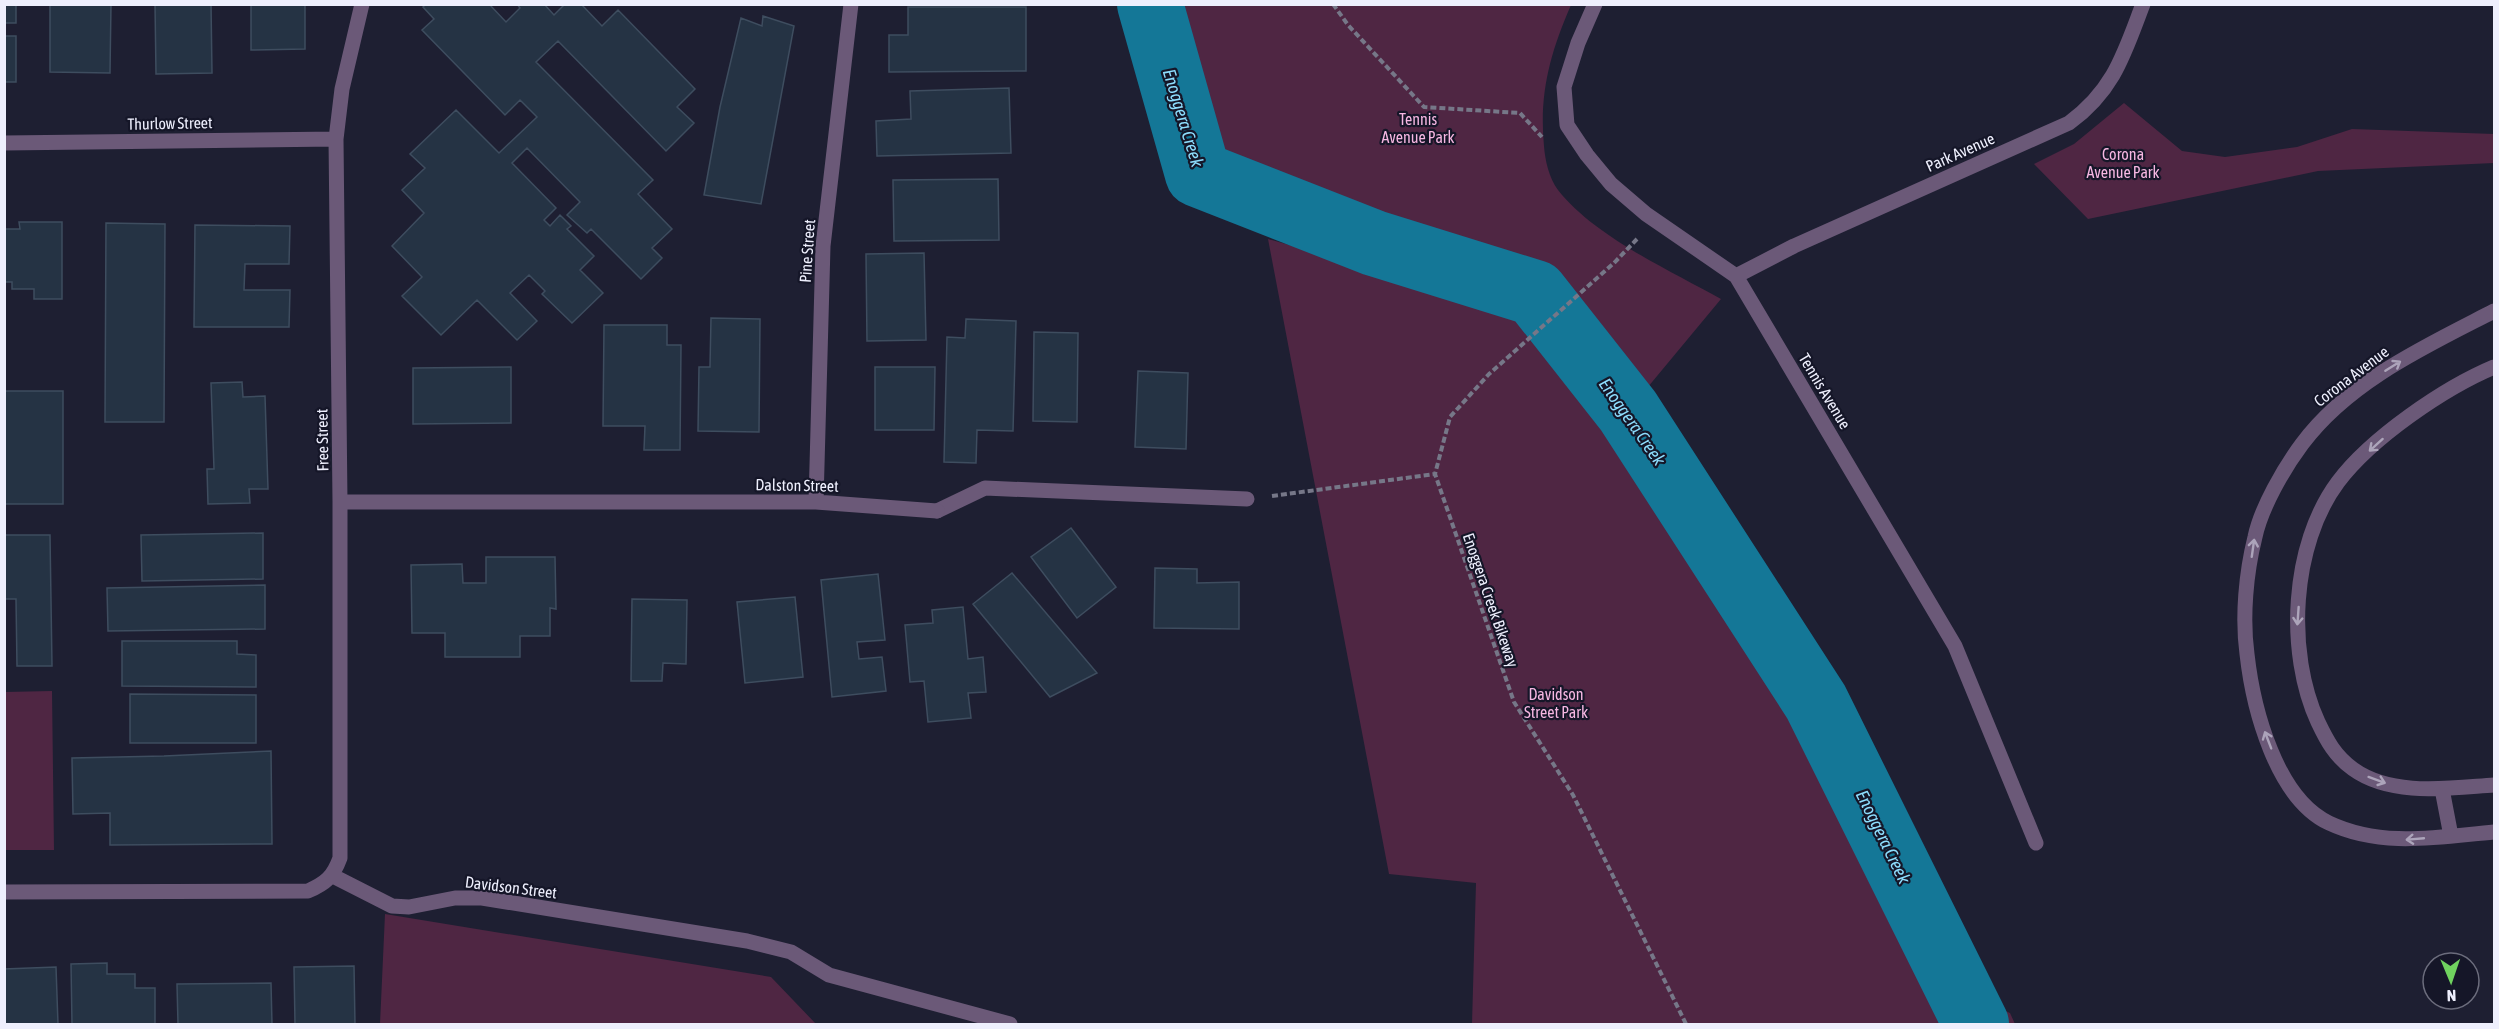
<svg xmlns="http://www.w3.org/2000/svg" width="2499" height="1029" font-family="'Asap Condensed',sans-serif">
<rect width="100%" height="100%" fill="#1e1f32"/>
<path fill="#4f2643" d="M 1150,5 L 1571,5 C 1550,53 1539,94 1544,146 C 1545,160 1549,178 1558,190 C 1594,236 1669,270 1721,299 L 1628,411 L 1535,293 L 1374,243 L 1198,174 Z
M 2124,103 L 2182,151 L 2225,157 L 2297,147 L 2352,129 L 2494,134 L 2494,163 L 2318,171 L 2088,219 L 2034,164 L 2074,144 Z
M 1268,239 L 1541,316 L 1783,695 L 1915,970 L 2010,1013 L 2015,1024 L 1472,1024 L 1476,883 L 1389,874 Z
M 52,691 L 54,850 L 5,850 L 5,692 Z
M 385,914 L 771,977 L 816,1024 L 380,1024 Z"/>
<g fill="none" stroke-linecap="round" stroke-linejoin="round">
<path stroke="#147797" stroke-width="66" d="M 1150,4 L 1198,174 L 1374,243 L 1535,293 L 1628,411 L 1816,702 L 1976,1024"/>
</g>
<path fill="#253344" stroke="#3e4d5f" stroke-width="1.5" d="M 4,4 L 16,4 L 16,23 L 4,23 Z
M 50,4 L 111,4 L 110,73 L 50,72 Z
M 155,4 L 211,4 L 212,73 L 156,74 Z
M 251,4 L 305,4 L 305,49 L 251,50 Z
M 426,4 L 489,4 L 506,22 L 520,8 L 517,4 L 544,4 L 554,15 L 565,4 L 581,4 L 602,26 L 618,10 L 695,89 L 677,107 L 694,123 L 666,151 L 558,41 L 536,62 L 653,180 L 638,194 L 672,229 L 652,248 L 662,258 L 641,279 L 591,229 L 587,233 L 567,215 L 580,202 L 527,148 L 512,163 L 556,208 L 544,220 L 550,226 L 560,215 L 571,226 L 567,229 L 594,256 L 580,270 L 603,293 L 572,323 L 542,294 L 545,291 L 529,275 L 510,293 L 537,321 L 517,340 L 477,300 L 441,335 L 402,296 L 422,277 L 392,246 L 424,213 L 402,190 L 425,168 L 410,154 L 456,110 L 499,153 L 537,117 L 520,100 L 505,115 L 422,30 L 434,19 L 423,7 Z
M 908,7 L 1026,7 L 1026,71 L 889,72 L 889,35 L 908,35 Z
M 763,16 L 794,26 L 761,204 L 704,195 L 720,107 L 741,18 L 762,26 Z
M 4,36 L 16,36 L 16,82 L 4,82 Z
M 1009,88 L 1011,153 L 877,156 L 876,121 L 911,119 L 910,91 Z
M 998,179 L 999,240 L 894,241 L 893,180 Z
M 19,222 L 62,222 L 62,299 L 34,299 L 34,289 L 12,289 L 12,282 L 4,282 L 4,229 L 20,229 Z
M 106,223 L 165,224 L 164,422 L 105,422 Z
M 195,225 L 290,226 L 289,264 L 245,264 L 244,290 L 290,290 L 289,327 L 194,327 Z
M 924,253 L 926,340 L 867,341 L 866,254 Z
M 711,318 L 760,319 L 759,432 L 698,431 L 699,367 L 710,367 Z
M 966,319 L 1016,321 L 1013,431 L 977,430 L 976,463 L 944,462 L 947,337 L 965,338 Z
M 604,325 L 667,325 L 667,345 L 681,345 L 680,450 L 644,450 L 645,426 L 603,426 Z
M 1034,332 L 1078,333 L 1077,422 L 1033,421 Z
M 511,367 L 511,423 L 413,424 L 413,368 Z
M 875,367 L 935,367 L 934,430 L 875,430 Z
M 1138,371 L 1188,373 L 1186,449 L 1135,447 Z
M 242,382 L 243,397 L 265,396 L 268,489 L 249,489 L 250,503 L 208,504 L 207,469 L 214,469 L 211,383 Z
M 4,391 L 63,391 L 63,504 L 4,504 Z
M 1071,528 L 1116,587 L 1077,618 L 1031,557 Z
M 263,533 L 263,579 L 142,581 L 141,535 Z
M 4,535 L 50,535 L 52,666 L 17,666 L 16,599 L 4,599 Z
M 486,557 L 555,557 L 556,609 L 550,608 L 550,636 L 520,636 L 520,657 L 445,657 L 445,633 L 412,633 L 411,565 L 462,564 L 463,583 L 486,583 Z
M 1155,568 L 1197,569 L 1197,583 L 1239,582 L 1239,629 L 1154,628 Z
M 1012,573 L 1097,673 L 1050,697 L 973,604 Z
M 878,574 L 885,640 L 857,642 L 859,659 L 882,657 L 886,691 L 832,697 L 821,580 Z
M 265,585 L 265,629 L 108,631 L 107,588 Z
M 795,597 L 803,677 L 745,683 L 737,602 Z
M 632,599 L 687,600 L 686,664 L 663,663 L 662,681 L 631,681 Z
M 963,607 L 968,659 L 983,657 L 986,692 L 968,693 L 971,718 L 928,722 L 924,681 L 910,682 L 905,625 L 933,623 L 932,610 Z
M 122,641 L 237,641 L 237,654 L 256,655 L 256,687 L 122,686 Z
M 130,694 L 256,695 L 256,743 L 130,743 Z
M 271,751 L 272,844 L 110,845 L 110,813 L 73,814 L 72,758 L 164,756 Z
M 107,963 L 107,974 L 135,974 L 135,988 L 155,988 L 155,1024 L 72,1024 L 71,964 Z
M 354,966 L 355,1024 L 295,1024 L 294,967 Z
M 56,967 L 58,1024 L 4,1024 L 4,969 Z
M 271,983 L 272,1024 L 178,1024 L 177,984 Z"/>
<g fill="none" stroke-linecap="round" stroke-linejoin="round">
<path stroke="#767788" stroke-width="4" stroke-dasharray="6 3" stroke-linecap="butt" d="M 1333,4 L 1348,25 L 1424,107 L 1520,113 L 1542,137
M 1637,239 L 1614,263 L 1489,374 L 1450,417 L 1435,474 L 1514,702 L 1573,795 L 1686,1024
M 1272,496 L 1435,474"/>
<path stroke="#6b5978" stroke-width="15" d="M 937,511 L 985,488 L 1247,499"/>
<path stroke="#6b5978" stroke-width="15" d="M 1595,4 L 1578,43 L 1564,87 L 1567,125 L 1587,155 L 1611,184 L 1646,214 L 1736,276 L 1955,646 L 2036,843
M 4,143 L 336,139
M 1736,276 L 1794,246 L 2069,123 C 2114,90 2124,54 2143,4
M 2494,311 C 2426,346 2349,381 2302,444 C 2284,468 2261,508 2255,537 C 2246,573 2242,617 2247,654 C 2253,708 2276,798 2329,823 C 2382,848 2438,837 2494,832
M 2494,367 C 2444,388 2371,438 2338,482 C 2291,545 2286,653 2318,722 C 2327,741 2335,756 2353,769 C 2392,797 2449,788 2494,785
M 340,502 L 816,502 L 937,511
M 816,502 L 823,246 L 851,4
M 2442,789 L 2451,836
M 333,876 L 392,906 L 409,907 L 455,898 L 482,898 L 747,941 L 791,952 L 829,975 L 1010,1024
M 4,892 L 308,891 C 326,883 333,877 340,858 L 340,502 L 336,139 L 342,89 L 362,4"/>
</g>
<defs><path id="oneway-shaft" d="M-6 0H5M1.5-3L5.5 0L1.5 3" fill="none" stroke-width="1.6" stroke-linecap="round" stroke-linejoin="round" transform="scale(1.5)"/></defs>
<g stroke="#aca4ba">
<use href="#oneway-shaft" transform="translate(2393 366) rotate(-32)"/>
<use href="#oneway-shaft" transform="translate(2376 445) rotate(138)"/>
<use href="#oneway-shaft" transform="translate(2253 548) rotate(-82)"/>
<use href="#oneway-shaft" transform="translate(2298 616) rotate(94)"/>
<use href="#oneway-shaft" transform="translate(2268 740) rotate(-111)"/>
<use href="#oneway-shaft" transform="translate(2377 780) rotate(20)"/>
<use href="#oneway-shaft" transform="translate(2415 839) rotate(175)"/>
</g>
<g text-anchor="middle" stroke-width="4.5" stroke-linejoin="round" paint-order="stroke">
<g font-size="16" fill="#f6b7e2" stroke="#151628">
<text x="1418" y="125">Tennis<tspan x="1418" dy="18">Avenue Park</tspan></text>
<text x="2123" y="160">Corona<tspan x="2123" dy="18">Avenue Park</tspan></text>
<text x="1556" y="700">Davidson<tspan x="1556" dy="18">Street Park</tspan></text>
</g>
<g font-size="16" fill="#eeeffd" stroke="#151628">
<text transform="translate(170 123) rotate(-1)" y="6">Thurlow Street</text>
<text transform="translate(1960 152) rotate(-24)" y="6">Park Avenue</text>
<text transform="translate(807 251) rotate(-86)" y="6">Pine Street</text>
<text transform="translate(2351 376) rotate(-37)" y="6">Corona Avenue</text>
<text transform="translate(1825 391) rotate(59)" y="6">Tennis Avenue</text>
<text transform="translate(322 440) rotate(-91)" y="6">Free Street</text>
<text transform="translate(797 485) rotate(1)" y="6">Dalston Street</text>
<text transform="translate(1491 600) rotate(71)" y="6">Enoggera Creek Bikeway</text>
<text transform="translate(511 887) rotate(7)" y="6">Davidson Street</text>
</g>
<g font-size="18" font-style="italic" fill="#8dddfd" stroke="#151628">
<text transform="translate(1183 118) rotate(73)" y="6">Enoggera Creek</text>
<text transform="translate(1632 422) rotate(55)" y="6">Enoggera Creek</text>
<text transform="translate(1883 837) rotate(64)" y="6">Enoggera Creek</text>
</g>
</g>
<rect width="2499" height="1029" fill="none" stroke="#eeeffd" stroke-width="12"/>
<g transform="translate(2451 981) rotate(178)"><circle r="28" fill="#151628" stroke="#6c6d7d" stroke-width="1.5"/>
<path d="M0-4.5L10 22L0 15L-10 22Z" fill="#70d35f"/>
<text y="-9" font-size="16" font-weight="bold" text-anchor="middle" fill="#eeeffd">N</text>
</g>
</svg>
